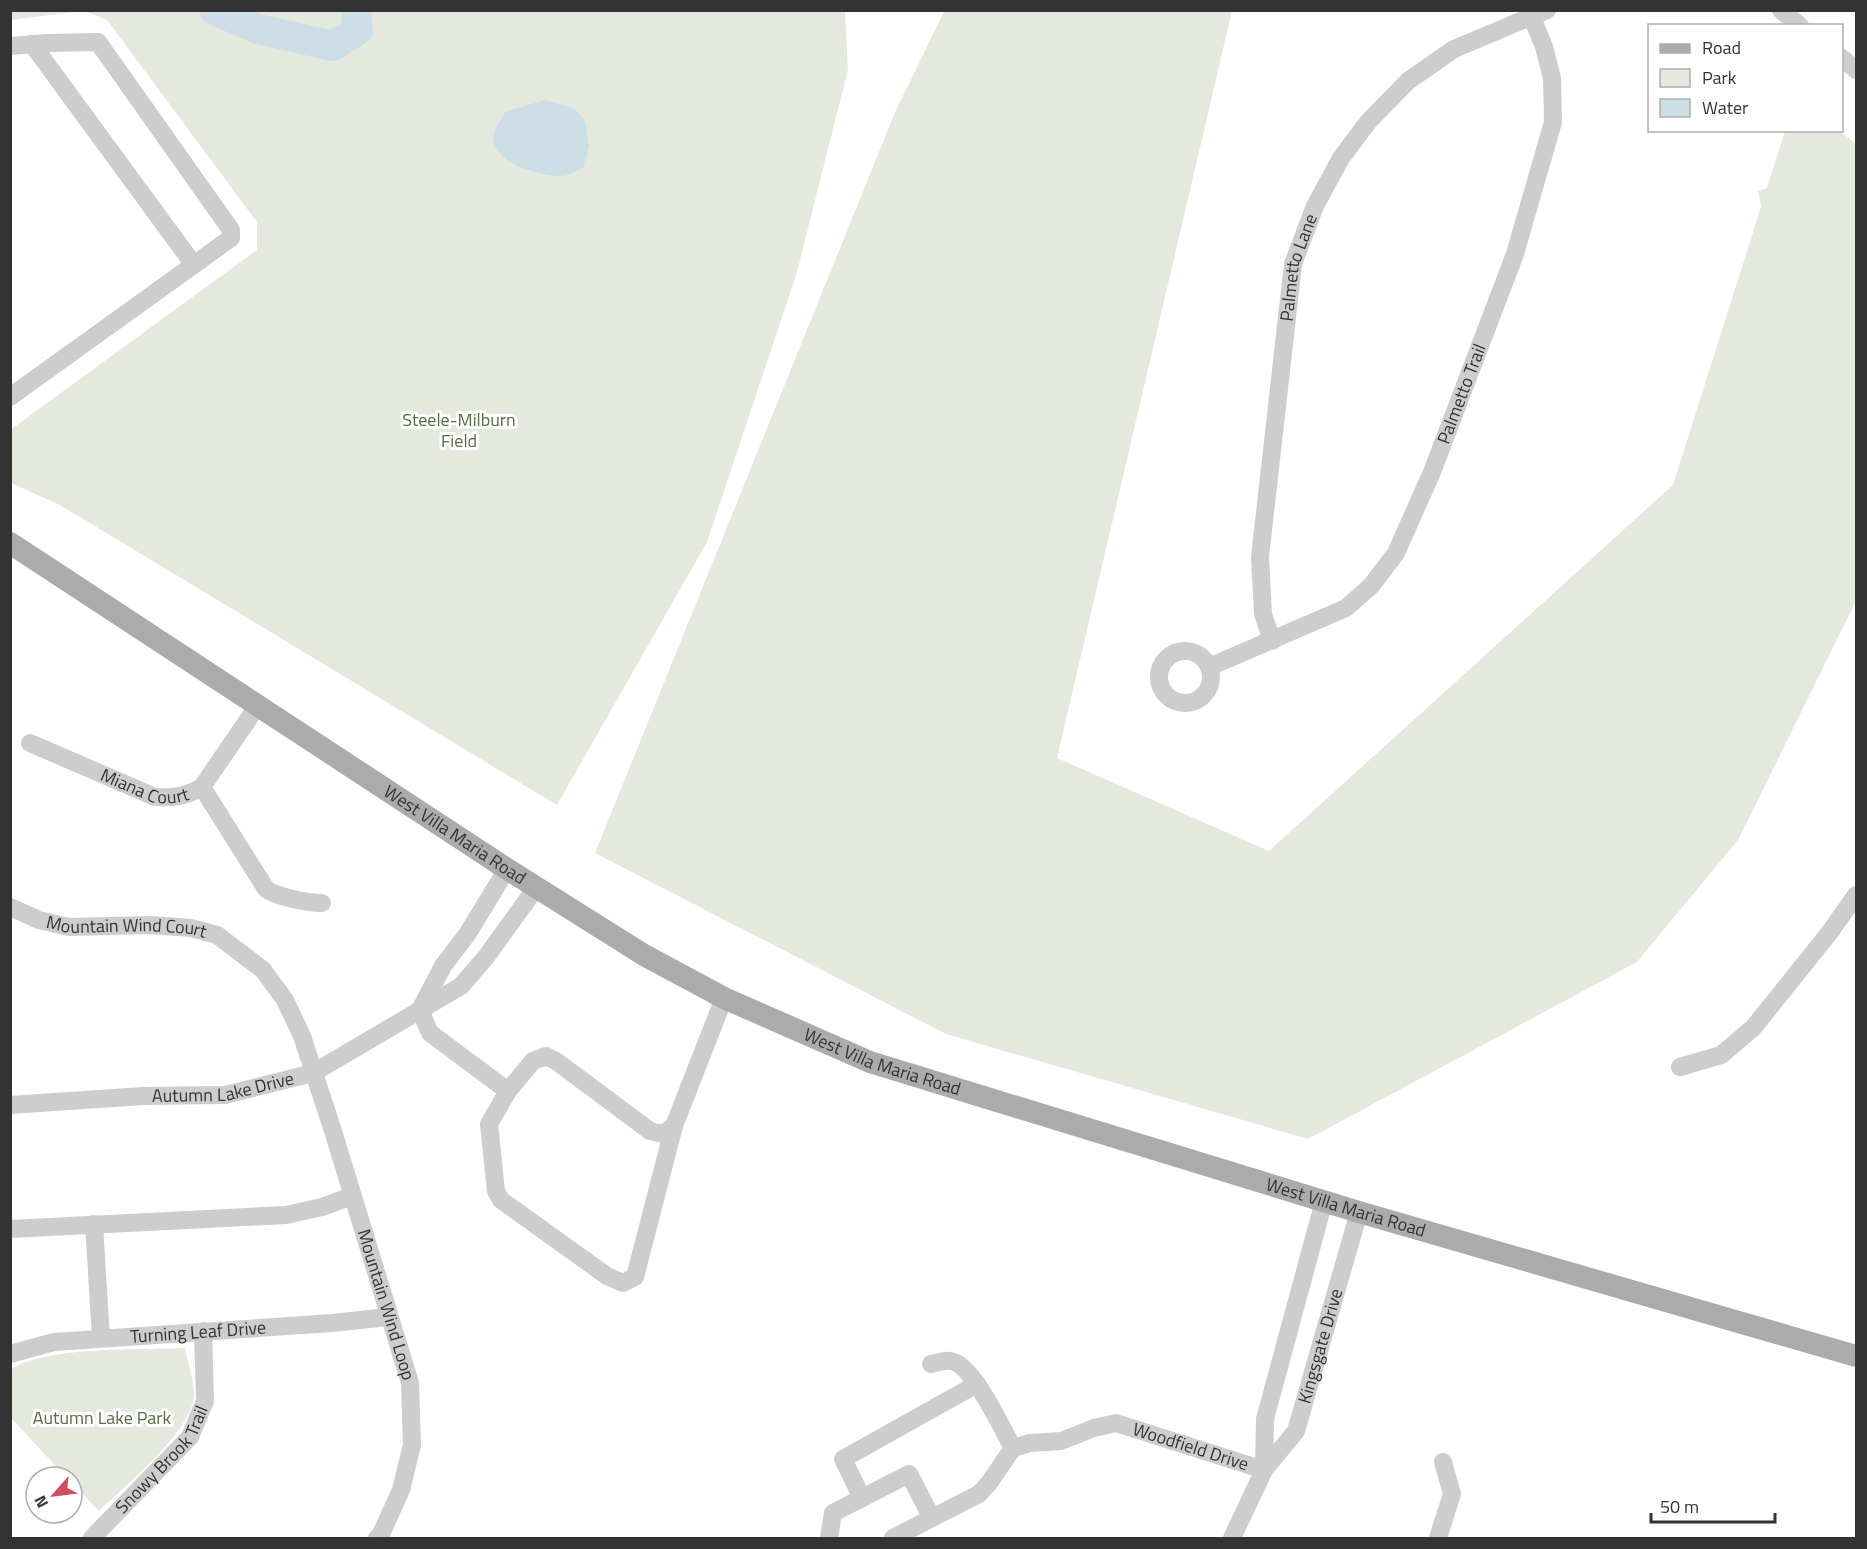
<svg xmlns="http://www.w3.org/2000/svg" width="1867" height="1549" font-family="'Titillium Web',sans-serif">
<rect width="100%" height="100%" fill="#fff"/>
<path fill="#e4e8dd" d="M 945,10 L 1232,11 L 1057,758 L 1269,851 L 1673,485 L 1761,207 L 1758,191 L 1767,188 L 1785,131 L 1840,131 L 1856,144 L 1856,601 L 1738,840 L 1637,962 L 1308,1139 L 946,1034 L 595,853 L 896,110 Z
M 83,11 L 11,20 L 11,11 Z
M 84,11 L 845,11 L 848,70 L 797,272 L 707,542 L 557,805 L 60,505 L 11,483 L 10,430 L 257,250 L 257,222 L 107,20 Z
M 185,1348 C 187,1361 196,1387 194,1398 C 187,1436 126,1485 99,1511 L 72,1483 L 72,1477 L 66,1477 L 11,1418 L 11,1369 C 50,1346 138,1350 185,1348 Z"/>
<path fill="#cddfe6" d="M 545,100 L 574,108 L 585,121 L 589,146 L 583,168 C 576,171 568,176 561,176 C 540,176 488,163 494,133 C 496,126 502,119 505,112 Z"/>
<g fill="none" stroke-linecap="round" stroke-linejoin="round">
<path stroke="#cddfe6" stroke-width="30" d="M 214,10 L 258,29 L 333,46 L 358,30 L 356,10"/>
<g stroke="#cdcdcd" stroke-width="18">
<path d="M 1781,10 L 1800,26"/>
<path d="M 32,44 L 194,265"/>
<path d="M 10,46 L 47,43 L 98,42 L 231,230 L 231,238 L 10,397"/>
<path d="M 1842,58 L 1856,70"/>
<path id="s1" d="M 1272,641 L 1263,614 L 1260,557 L 1293,264 L 1315,206 L 1341,158 L 1368,122 L 1408,81 L 1454,49 L 1547,10"/>
<circle cx="1185" cy="677" r="26"/>
<path id="s2" d="M 1209,667 L 1346,608 L 1371,586 L 1396,553 L 1432,472 L 1515,254 L 1553,122 L 1552,78 L 1544,47 L 1532,17"/>
<path id="s3" d="M 30,743 L 155,797 C 173,798 185,797 202,787 L 258,705"/>
<path d="M 202,787 L 266,889 C 277,897 308,903 322,903"/>
<path id="s4" d="M 10,907 L 39,920 L 69,927 L 150,925 L 191,928 L 217,935 L 263,970 L 285,1000 L 302,1036 L 333,1131 L 410,1383 L 412,1445 L 401,1490 L 381,1534 L 377,1538"/>
<path d="M 420,1010 L 430,1033 L 508,1091 L 533,1061 L 546,1056 L 556,1061 L 650,1131 L 663,1134 L 674,1126 L 724,998"/>
<path d="M 420,1010 L 443,966 L 468,933 L 507,869"/>
<path d="M 1680,1067 L 1721,1055 L 1753,1028 L 1830,932 L 1856,895"/>
<path d="M 508,1091 L 489,1124 L 496,1191 L 501,1200 L 607,1276 L 623,1283 L 635,1277 L 674,1126"/>
<path id="s5" d="M 10,1105 L 143,1096 L 225,1095 L 313,1073 L 461,986 L 486,957 L 536,888"/>
<path d="M 94,1224 L 101,1338"/>
<path d="M 10,1229 L 286,1215 L 322,1207 L 352,1196"/>
<path id="s6" d="M 10,1354 L 54,1342 L 332,1323 L 389,1317"/>
<path d="M 931,1364 C 937,1363 944,1360 950,1361 C 972,1362 1002,1429 1013,1448"/>
<path d="M 1264,1470 L 1265,1419 L 1324,1201"/>
<path d="M 862,1498 L 843,1459 L 977,1384"/>
<path id="s7" d="M 92,1538 L 190,1437 L 205,1401 L 203,1331"/>
<path d="M 829,1538 L 833,1513 L 909,1474 L 932,1518"/>
<path id="s8" d="M 893,1538 L 979,1494 L 989,1483 L 1013,1448 L 1030,1443 L 1061,1441 L 1094,1428 L 1116,1423 L 1264,1470"/>
<path id="s9" d="M 1232,1538 L 1264,1470 L 1296,1431 L 1359,1212"/>
<path d="M 1438,1538 L 1452,1494 L 1443,1462"/>
</g>
<path stroke="#ababab" stroke-width="22" id="s10" d="M 10,543 L 507,869 L 644,955 L 724,998 L 870,1062 L 1359,1212 L 1856,1356"/>
</g>
<g text-anchor="middle" stroke-width="6" stroke-linejoin="round" paint-order="stroke">
<g font-size="18" fill="#333" stroke="#fff">
<text dy="6" stroke="none"><textPath href="#s1" startOffset="378">Palmetto Lane</textPath></text>
<text dy="6" stroke="none"><textPath href="#s2" startOffset="396">Palmetto Trail</textPath></text>
<text dy="6" stroke="none"><textPath href="#s3" startOffset="124">Miana Court</textPath></text>
<text dy="6" stroke="none"><textPath href="#s10" startOffset="532">West Villa Maria Road</textPath></text>
<text dy="6" stroke="none"><textPath href="#s4" startOffset="120">Mountain Wind Court</textPath></text>
<text dy="6" stroke="none"><textPath href="#s10" startOffset="1018">West Villa Maria Road</textPath></text>
<text dy="6" stroke="none"><textPath href="#s5" startOffset="214">Autumn Lake Drive</textPath></text>
<text dy="6" stroke="none"><textPath href="#s10" startOffset="1504">West Villa Maria Road</textPath></text>
<text dy="6" stroke="none"><textPath href="#s4" startOffset="628">Mountain Wind Loop</textPath></text>
<text dy="6" stroke="none"><textPath href="#s6" startOffset="190">Turning Leaf Drive</textPath></text>
<text dy="6" stroke="none"><textPath href="#s9" startOffset="214">Kingsgate Drive</textPath></text>
<text dy="6" stroke="none"><textPath href="#s8" startOffset="339">Woodfield Drive</textPath></text>
<text dy="6" stroke="none"><textPath href="#s7" startOffset="106">Snowy Brook Trail</textPath></text>
</g>
<g font-size="18" fill="#596a44" stroke="#fff">
<text x="459" y="426">Steele-Milburn<tspan x="459" dy="21">Field</tspan></text>
<text x="102" y="1424">Autumn Lake Park</text>
</g>
</g>
<rect width="1867" height="1549" fill="none" stroke="#333333" stroke-width="24"/>
<rect x="1648" y="24" width="195" height="108" fill="#ffffff" stroke="#adadad" stroke-width="1.5"/>
<rect x="1660" y="44" width="30" height="9" fill="#ababab" stroke="#adadad" stroke-width="1.5"/>
<text x="1702" y="54" font-size="18" fill="#333333">Road</text>
<rect x="1660" y="69" width="30" height="18" fill="#e4e8dd" stroke="#adadad" stroke-width="1.5"/>
<text x="1702" y="84" font-size="18" fill="#333333">Park</text>
<rect x="1660" y="99" width="30" height="18" fill="#cddfe6" stroke="#adadad" stroke-width="1.5"/>
<text x="1702" y="114" font-size="18" fill="#333333">Water</text>
<g transform="translate(54 1495) rotate(242)"><circle r="28" fill="#ffffff" stroke="#adadad" stroke-width="1.5"/>
<path d="M0-4.5L10 22L0 15L-10 22Z" fill="#d24c61"/>
<text y="-9" font-size="16" font-weight="bold" text-anchor="middle" fill="#333333">N</text>
</g>
<path d="M1651 1513v9h124v-9" fill="none" stroke="#333333" stroke-width="3"/>
<text x="1660" y="1513" font-size="18" fill="#333333" stroke="#ffffff" stroke-width="4.5" paint-order="stroke">50 m</text>
</svg>
